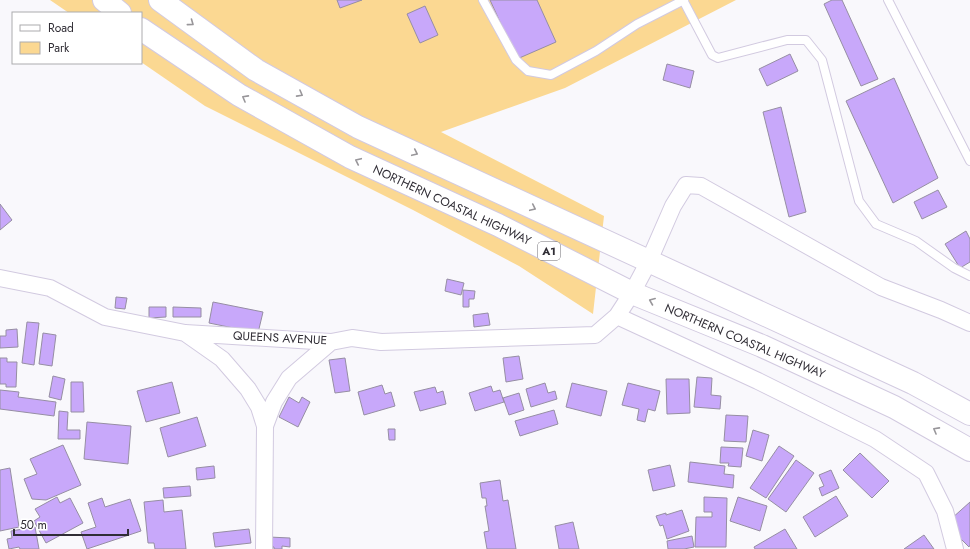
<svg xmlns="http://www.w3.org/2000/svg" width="970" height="549" font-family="Jost,sans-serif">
<rect width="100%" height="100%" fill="#f9f8fc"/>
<path fill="#fbd892" d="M 50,0 L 736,0 L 565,88 L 441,132 L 604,216 L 593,314 L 519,266 L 413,210 L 205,106 L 141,62 L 141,13 L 69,13 Z"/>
<path fill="#c8a8fa" stroke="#968ea3" d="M 337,0 L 362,0 L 340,8 Z
M 490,0 L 537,0 L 556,42 L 517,59 Z
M 832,0 L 842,0 L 878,79 L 861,86 L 824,4 Z
M 425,6 L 438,35 L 420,43 L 407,14 Z
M 790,54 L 798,71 L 767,86 L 759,69 Z
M 667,64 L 694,71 L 690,88 L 663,80 Z
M 894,78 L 938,178 L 893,203 L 846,101 Z
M 781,107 L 806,212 L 789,217 L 763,112 Z
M 938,190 L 947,207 L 922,219 L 914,202 Z
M 0,204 L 12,220 L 0,230 Z
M 966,231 L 970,239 L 970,262 L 960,268 L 945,244 Z
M 447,279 L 464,283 L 461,295 L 445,291 Z
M 463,290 L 475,291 L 474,299 L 469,299 L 469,307 L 463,307 Z
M 116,297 L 127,298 L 125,309 L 115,308 Z
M 213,302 L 263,312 L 258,333 L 209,323 Z
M 149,307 L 166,307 L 166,317 L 149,318 Z
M 173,307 L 201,308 L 201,317 L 173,317 Z
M 488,313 L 490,325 L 474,327 L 473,315 Z
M 27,322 L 39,323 L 34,365 L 22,363 Z
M 17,329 L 18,347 L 0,348 L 0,336 L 6,336 L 6,330 Z
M 43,333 L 56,335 L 52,366 L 39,364 Z
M 519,356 L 523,379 L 506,382 L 503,358 Z
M 0,358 L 7,358 L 7,362 L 17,362 L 16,387 L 6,387 L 6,384 L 0,384 Z
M 345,358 L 350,391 L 335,393 L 329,360 Z
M 53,376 L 65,379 L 61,400 L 49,397 Z
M 697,377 L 712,378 L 711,395 L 721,396 L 720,409 L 694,407 Z
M 666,379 L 689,379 L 690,413 L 667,414 Z
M 71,382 L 83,382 L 84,412 L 71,412 Z
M 172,382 L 180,413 L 146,422 L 137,391 Z
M 545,383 L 548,393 L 555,391 L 557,399 L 531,407 L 526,389 Z
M 572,383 L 607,391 L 601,416 L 566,407 Z
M 628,383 L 660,391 L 655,411 L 648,409 L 645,422 L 637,420 L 639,409 L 622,405 Z
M 382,385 L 385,394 L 391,392 L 395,406 L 364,415 L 358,392 Z
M 491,386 L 493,392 L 500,390 L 504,402 L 475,411 L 469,393 Z
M 435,387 L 437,393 L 443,391 L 446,404 L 420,411 L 414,392 Z
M 0,390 L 19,392 L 18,397 L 56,402 L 54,416 L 0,409 Z
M 519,393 L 524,410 L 509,415 L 503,398 Z
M 289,397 L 299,403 L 302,397 L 310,402 L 298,427 L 279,417 Z
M 554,410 L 558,424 L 520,436 L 515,421 Z
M 59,411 L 68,412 L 67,430 L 80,430 L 80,439 L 58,439 Z
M 726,415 L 748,416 L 746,442 L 724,441 Z
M 197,417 L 206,446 L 168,457 L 160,428 Z
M 87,422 L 131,426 L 128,464 L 84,459 Z
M 388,429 L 395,429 L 395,440 L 389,440 Z
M 753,430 L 769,435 L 762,461 L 746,456 Z
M 63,445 L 81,485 L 46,500 L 32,499 L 24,479 L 37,474 L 30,459 Z
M 779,446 L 794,456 L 766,498 L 750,488 Z
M 721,447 L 743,448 L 741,467 L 728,466 L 729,463 L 720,463 Z
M 860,453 L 889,481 L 872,498 L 843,470 Z
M 796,460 L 814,473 L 786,512 L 768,499 Z
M 690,462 L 725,466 L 724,474 L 734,475 L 733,488 L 688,482 Z
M 670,465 L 675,486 L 653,491 L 648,470 Z
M 214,466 L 215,478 L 197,480 L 196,468 Z
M 10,468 L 19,527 L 0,531 L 0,470 Z
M 831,470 L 839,488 L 822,496 L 819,488 L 824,486 L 819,475 Z
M 500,480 L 503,501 L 508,500 L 516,549 L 487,549 L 484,532 L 489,531 L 485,506 L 487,506 L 486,498 L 482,498 L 480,483 Z
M 190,486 L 191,496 L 164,498 L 163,488 Z
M 836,496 L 848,516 L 815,537 L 803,517 Z
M 57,497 L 60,503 L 70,498 L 83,523 L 46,543 L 34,521 L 40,517 L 35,509 Z
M 704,497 L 727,498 L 726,547 L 695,547 L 696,517 L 712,517 L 712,512 L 704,512 Z
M 738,497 L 767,506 L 760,531 L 730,521 Z
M 102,498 L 105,507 L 130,499 L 141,531 L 87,549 L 81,532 L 96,527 L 88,503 Z
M 163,500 L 164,512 L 182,510 L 186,549 L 155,549 L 154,543 L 148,543 L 144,502 Z
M 970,502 L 970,545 L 969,547 L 959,537 L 951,519 Z
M 682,510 L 689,531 L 667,539 L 663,525 L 660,526 L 656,516 L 666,513 L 666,515 Z
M 573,522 L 579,549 L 559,549 L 555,526 Z
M 35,527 L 39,549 L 20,549 L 19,547 L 9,549 L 7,539 L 12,538 L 11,531 Z
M 249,529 L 251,543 L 215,547 L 213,533 Z
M 785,529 L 797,549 L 755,549 L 754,547 Z
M 924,535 L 934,549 L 904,549 Z
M 692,536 L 694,547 L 684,549 L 668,549 L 667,541 Z
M 269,537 L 290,538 L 290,547 L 282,546 L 282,549 L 274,549 L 274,547 L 269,547 Z"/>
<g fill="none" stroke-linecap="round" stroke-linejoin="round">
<g stroke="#d2cae0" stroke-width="10">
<path id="lane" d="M 483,0 L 516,60 L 528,71 L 551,75 L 596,51 L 637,24 L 684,0
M 683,0 L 712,55 L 718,58 L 787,40 L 806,40 L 822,60 L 859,201 L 876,224 L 916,241 L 954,268 L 970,276
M 888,0 L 970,161"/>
</g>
<g stroke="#d2cae0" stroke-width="18">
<path id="street" d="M 0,278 L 50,288 L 105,317 L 185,333 L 331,342 L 352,338 L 381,342 L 595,335 L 617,316 L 632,293 L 649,261 L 673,206 L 686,185 L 701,186 L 881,287 L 941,310 L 970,323
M 617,316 L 758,381 L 875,439 L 926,473 L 945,511 L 955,549
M 185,333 L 222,359 L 248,389 L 259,407 L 265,426
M 264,549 L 265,426 L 274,402 L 289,378 L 331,342"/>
</g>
<g stroke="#d2cae0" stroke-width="24">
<path id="highway" d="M 104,0 L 120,13
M 160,0 L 256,70 L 358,127 L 913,383 L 970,414
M 141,29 L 239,95 L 350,157 L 498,225 L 632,293 L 762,346 L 894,407 L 970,450"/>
</g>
<use href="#lane" stroke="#fff" stroke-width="8"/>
<use href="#street" stroke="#fff" stroke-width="16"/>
<use href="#highway" stroke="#fff" stroke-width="22"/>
</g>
<defs><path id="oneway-chevron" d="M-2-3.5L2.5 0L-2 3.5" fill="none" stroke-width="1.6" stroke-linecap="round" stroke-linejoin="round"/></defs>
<g stroke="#98969a">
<use href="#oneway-chevron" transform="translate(191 23) rotate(36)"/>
<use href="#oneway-chevron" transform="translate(300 94) rotate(29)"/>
<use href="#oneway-chevron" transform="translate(245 98) rotate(-151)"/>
<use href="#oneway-chevron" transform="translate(415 153) rotate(25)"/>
<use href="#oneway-chevron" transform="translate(358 161) rotate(-155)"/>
<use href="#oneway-chevron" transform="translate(533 208) rotate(25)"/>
<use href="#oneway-chevron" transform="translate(652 301) rotate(-158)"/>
<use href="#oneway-chevron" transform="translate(936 430) rotate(-151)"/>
</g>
<g text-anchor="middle" stroke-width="4" stroke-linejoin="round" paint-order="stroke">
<rect fill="#fff" stroke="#6e6c72" stroke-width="1" x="538" y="242" width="22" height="18" rx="3"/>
<g font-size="11" font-weight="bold" fill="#302d35">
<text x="549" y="255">A1</text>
</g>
<g font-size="12" fill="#302d35" stroke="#fff">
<text transform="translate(452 205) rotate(25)" y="4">NORTHERN COASTAL HIGHWAY</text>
<text transform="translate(280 338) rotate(3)" y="4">QUEENS AVENUE</text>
<text transform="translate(745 341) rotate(23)" y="4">NORTHERN COASTAL HIGHWAY</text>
</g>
</g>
<rect x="12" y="12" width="130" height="52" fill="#ffffff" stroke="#acabae"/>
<rect x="20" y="25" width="20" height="6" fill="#ffffff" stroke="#acabae"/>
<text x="48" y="32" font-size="12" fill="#302d35">Road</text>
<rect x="20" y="42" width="20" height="12" fill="#fbd892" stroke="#acabae"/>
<text x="48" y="52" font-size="12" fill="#302d35">Park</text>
<path d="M14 529v6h114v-6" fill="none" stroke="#302d35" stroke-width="2"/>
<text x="20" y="529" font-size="12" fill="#302d35" stroke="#ffffff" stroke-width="3" paint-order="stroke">50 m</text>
</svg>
